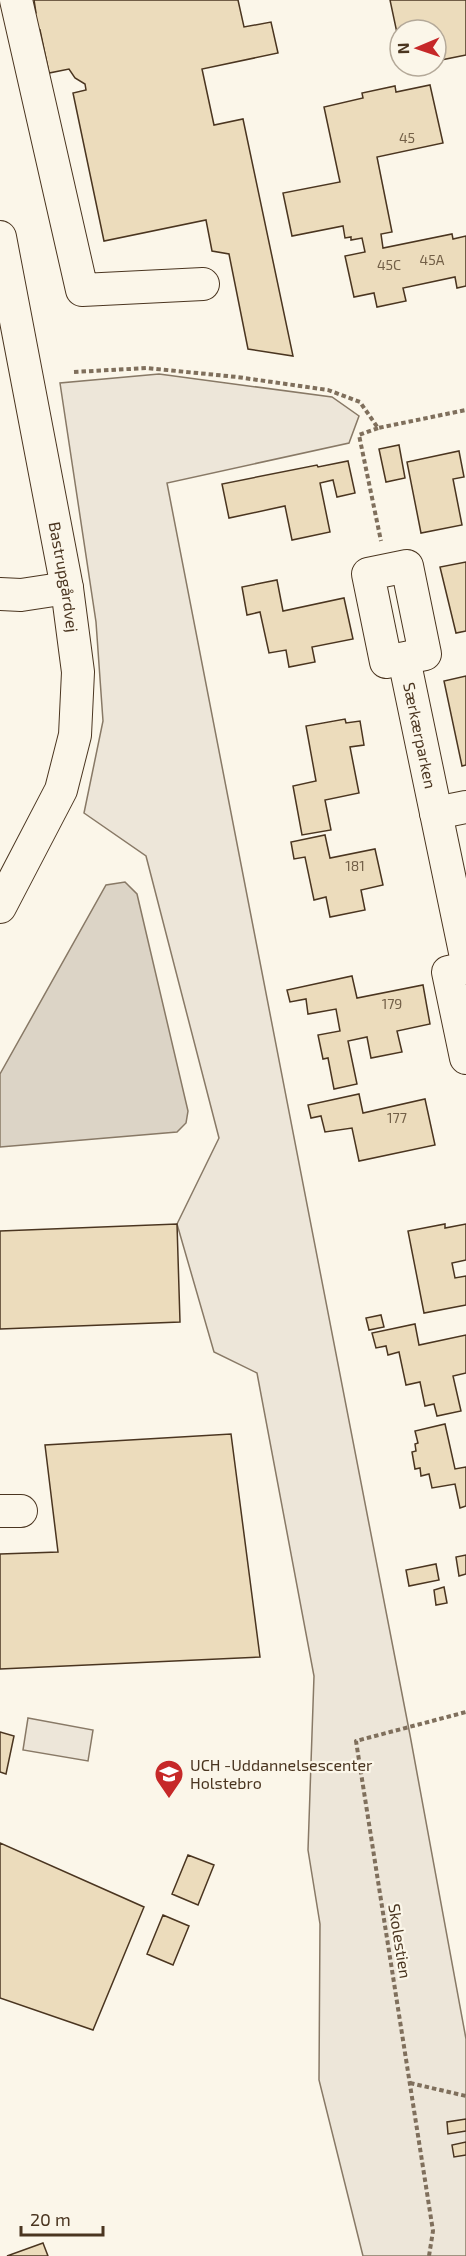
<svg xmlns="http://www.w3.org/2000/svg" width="466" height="2256" font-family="'Exo 2',sans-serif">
<rect width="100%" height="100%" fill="#fbf6e9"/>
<path fill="#ede6d9" stroke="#887966" stroke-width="1.5" d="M 159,374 L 332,397 L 359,416 L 349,443 L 167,483 L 410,1735 L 466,2039 L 466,2256 L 363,2256 L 319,2080 L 320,1924 L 308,1850 L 314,1676 L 257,1373 L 214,1352 L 177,1224 L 219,1138 L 146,856 L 84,813 L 103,721 L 96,622 L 60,383 Z
M 28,1718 L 93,1730 L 88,1761 L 23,1750 Z"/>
<path fill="#dcd4c6" stroke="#887966" stroke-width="1.5" d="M 125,882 L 137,894 L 188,1111 L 186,1123 L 177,1132 L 0,1147 L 0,1074 L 106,885 Z"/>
<path fill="#ecdcbc" stroke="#4a3520" stroke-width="1.5" d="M 34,0 L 238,0 L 244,27 L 271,22 L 278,53 L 202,69 L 214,125 L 243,119 L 293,356 L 248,349 L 229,254 L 212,251 L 206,220 L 104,241 L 73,93 L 86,90 L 85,84 L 75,78 L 69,69 L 49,73 L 40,30 L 33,32 L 30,14 L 36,13 Z
M 390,0 L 466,0 L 466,55 L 436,61 L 436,30 L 400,30 L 400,47 Z
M 430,85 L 443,143 L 377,157 L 392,232 L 381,234 L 383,248 L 452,234 L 453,239 L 466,236 L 466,286 L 457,288 L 455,277 L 403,288 L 406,301 L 377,307 L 374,293 L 354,297 L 345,256 L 365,252 L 362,238 L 351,240 L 351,237 L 345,238 L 343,226 L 292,236 L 283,193 L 340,182 L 324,107 L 363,98 L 362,93 L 395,86 L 396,92 Z
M 399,445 L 405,478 L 386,482 L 379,449 Z
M 459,451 L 464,477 L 453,479 L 462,525 L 421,533 L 407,462 Z
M 348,461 L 355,493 L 337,497 L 333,480 L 320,483 L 330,532 L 292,540 L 285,506 L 229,518 L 222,484 L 317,465 L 318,467 Z
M 466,562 L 466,631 L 456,633 L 440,567 Z
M 277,580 L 283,611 L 344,598 L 353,639 L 312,647 L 315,662 L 289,667 L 286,650 L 269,653 L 260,612 L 247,615 L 242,587 Z
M 466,676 L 466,765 L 462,766 L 444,681 Z
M 345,719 L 346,723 L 360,721 L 364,745 L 350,747 L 359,793 L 325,800 L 331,830 L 302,835 L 293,786 L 316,781 L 306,726 Z
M 325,835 L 330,858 L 375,849 L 383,885 L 361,890 L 365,910 L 330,917 L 326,897 L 314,900 L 305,857 L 294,859 L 291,842 Z
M 352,976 L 357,998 L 423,985 L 430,1024 L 397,1031 L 402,1052 L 371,1058 L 367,1037 L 348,1041 L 357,1084 L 334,1089 L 328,1058 L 323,1059 L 318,1035 L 340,1031 L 336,1009 L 308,1014 L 306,999 L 290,1002 L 287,990 Z
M 359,1094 L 363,1113 L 425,1099 L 435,1145 L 359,1161 L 352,1128 L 325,1132 L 321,1116 L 311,1118 L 308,1105 Z
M 177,1224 L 180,1322 L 0,1329 L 0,1231 Z
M 445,1224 L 445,1228 L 466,1224 L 466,1260 L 452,1263 L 455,1278 L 466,1276 L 466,1305 L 424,1313 L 408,1231 Z
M 381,1315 L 384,1327 L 369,1330 L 366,1318 Z
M 415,1324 L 419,1345 L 466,1335 L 466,1373 L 453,1376 L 461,1411 L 437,1416 L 434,1404 L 425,1406 L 420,1382 L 406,1385 L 399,1352 L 388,1355 L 386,1346 L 376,1348 L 372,1333 Z
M 445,1424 L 455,1469 L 466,1467 L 466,1506 L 460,1508 L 455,1484 L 432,1488 L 429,1474 L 421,1476 L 420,1468 L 415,1469 L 412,1452 L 416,1451 L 415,1444 L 418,1443 L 415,1431 Z
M 231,1434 L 260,1657 L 0,1669 L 0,1554 L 58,1552 L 45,1445 Z
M 466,1555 L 466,1574 L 459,1576 L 456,1557 Z
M 436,1564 L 439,1580 L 409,1586 L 406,1570 Z
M 444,1587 L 447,1603 L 436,1605 L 434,1590 Z
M 0,1732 L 14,1736 L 6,1774 L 0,1772 Z
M 0,1843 L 144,1907 L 93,2030 L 0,1998 Z
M 188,1855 L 214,1865 L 198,1905 L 172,1894 Z
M 163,1915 L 189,1926 L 173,1965 L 147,1954 Z
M 466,2119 L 466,2131 L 448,2134 L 447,2122 Z
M 466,2142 L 466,2155 L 454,2157 L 452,2145 Z
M 43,2243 L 48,2256 L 7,2256 Z"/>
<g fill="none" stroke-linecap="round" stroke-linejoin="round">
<g stroke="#4a3520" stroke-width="34">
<g id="minor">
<path d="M 16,0 L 82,290 L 203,284"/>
<path id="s1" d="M 0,237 L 67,588 L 78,672 L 75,735 L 61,790 L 0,907"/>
<path d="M 407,566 L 425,654 L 386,662 L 368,574 Z"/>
<path d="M 0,594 L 21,595 L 67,588"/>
<path id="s2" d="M 404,659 L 466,957"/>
<path d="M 436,813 L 466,807"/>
<path d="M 466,968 L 448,972 L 466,1058"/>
<path d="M 0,1511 L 21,1511"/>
</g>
</g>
<path stroke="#7f6f5c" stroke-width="4" stroke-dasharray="4.5 3" stroke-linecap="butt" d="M 74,372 L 147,368 L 237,377 L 328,390 L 360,402 L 378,428 L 466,410
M 378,428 L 359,435 L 381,541
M 410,2083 L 466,2096
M 429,2256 L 433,2231 L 356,1741 L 466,1712"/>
<use href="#minor" stroke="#fbf6e9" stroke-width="32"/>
</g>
<defs>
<g id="school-pin" transform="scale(1.5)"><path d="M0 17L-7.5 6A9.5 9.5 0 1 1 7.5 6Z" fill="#c62828" stroke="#fbf6e9"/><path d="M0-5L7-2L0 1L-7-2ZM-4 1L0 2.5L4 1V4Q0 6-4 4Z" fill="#fff"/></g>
</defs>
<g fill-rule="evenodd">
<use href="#school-pin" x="169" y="1774"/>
</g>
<g text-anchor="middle" stroke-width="4.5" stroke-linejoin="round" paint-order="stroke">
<g font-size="14" fill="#725f47">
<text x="407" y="143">45</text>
<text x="432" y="265">45A</text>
<text x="389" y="270">45C</text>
<text x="355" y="871">181</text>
<text x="392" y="1009">179</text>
<text x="397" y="1123">177</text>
</g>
<g font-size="16" fill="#4a3520" stroke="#fbf6e9">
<text dy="6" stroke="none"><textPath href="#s1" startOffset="346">Bastrupgårdvej</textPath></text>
<text dy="6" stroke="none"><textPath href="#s2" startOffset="78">Særkærparken</textPath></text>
<text transform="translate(400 1941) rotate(81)" y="6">Skolestien</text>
</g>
<g font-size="16" fill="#4a3520" stroke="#fbf6e9" text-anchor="start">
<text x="190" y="1771">UCH -Uddannelsescenter<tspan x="190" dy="18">Holstebro</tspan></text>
</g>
</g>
<g transform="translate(418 48) rotate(268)"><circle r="28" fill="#fbf6e9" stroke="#b4a999" stroke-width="1.5"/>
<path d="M0-4.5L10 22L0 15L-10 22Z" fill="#c62828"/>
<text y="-9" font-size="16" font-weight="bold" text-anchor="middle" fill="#4a3520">N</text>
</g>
<path d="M21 2226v9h82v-9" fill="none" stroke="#4a3520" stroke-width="3"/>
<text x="30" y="2226" font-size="18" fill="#4a3520" stroke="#fbf6e9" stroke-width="4.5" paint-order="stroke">20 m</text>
</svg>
